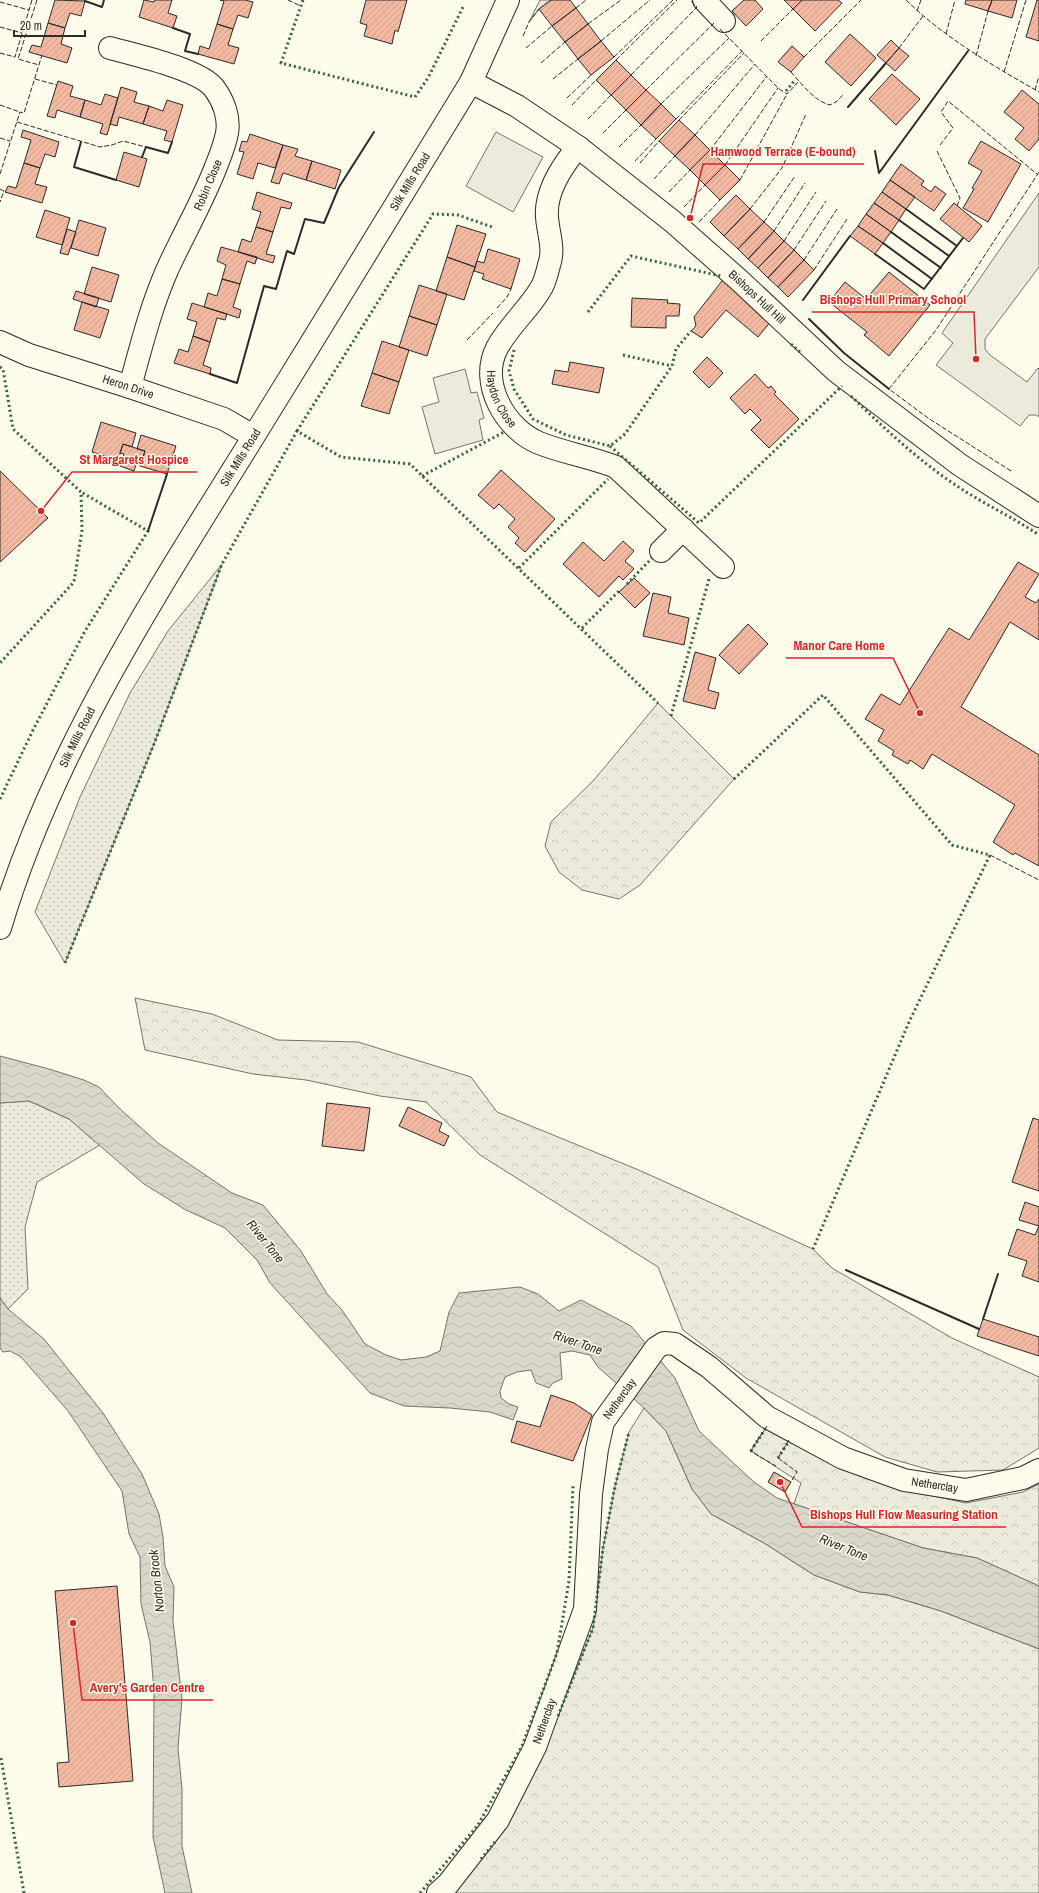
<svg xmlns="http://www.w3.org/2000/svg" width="1039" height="1893" font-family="'Archivo Narrow',sans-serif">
<defs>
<pattern id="grass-dots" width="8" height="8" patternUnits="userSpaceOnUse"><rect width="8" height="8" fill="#ecebdb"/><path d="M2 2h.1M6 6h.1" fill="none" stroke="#cbcabc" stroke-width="1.8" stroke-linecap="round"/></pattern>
<pattern id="forest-crowns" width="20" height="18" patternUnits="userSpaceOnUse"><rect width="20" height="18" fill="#ecebdb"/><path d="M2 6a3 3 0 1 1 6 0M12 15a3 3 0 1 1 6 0" fill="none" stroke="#cbcabc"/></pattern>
<pattern id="water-waves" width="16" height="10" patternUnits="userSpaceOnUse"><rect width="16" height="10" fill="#d8d7c9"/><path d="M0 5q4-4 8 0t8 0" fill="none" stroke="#bab9ad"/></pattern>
<pattern id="building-hatch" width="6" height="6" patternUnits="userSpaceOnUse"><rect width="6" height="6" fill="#f2b8a0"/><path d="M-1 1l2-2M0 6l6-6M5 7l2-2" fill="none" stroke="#d09e8a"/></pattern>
</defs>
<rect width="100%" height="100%" fill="#fdfbea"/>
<path fill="url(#grass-dots)" stroke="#74746e" d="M 540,0 L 551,0 L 539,9 L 529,22 Z
M 222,564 L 154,744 L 65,963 L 35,912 L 80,797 L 130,693 L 168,631 Z
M 29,1101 L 69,1119 L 100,1145 L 37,1182 L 25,1227 L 28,1289 L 8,1309 L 0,1298 L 0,1103 Z"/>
<path fill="url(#forest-crowns)" stroke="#74746e" d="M 658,703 L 734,779 L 640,885 L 619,899 L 582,890 L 559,872 L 545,846 L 551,822 L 594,780 Z
M 135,998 L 212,1014 L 278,1040 L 358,1042 L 471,1077 L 497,1112 L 641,1171 L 813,1249 L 832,1268 L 952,1338 L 1039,1377 L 1039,1448 L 1003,1470 L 937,1472 L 885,1457 L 746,1378 L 683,1330 L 658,1267 L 480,1155 L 426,1102 L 380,1096 L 306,1080 L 253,1074 L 145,1050 Z
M 644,1408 L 666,1431 L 692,1489 L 711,1514 L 764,1543 L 814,1575 L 860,1592 L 888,1595 L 941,1611 L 1039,1649 L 1039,1893 L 451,1893 L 491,1848 L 536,1770 L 593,1628 L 603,1548 L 615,1486 L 629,1432 Z
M 767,1426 L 900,1489 L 966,1503 L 1023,1492 L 1039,1484 L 1039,1586 L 977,1558 L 923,1548 L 794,1504 L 801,1483 L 751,1451 Z"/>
<path fill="#eceadb" stroke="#74746e" d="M 496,132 L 543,157 L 513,212 L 466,186 Z
M 1039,193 L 1039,267 L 985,339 L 985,349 L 990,355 L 1027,382 L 1038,368 L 1039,369 L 1039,417 L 1036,415 L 1029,415 L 1020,426 L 936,365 L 953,343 L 942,333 Z
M 465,369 L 471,393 L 477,392 L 484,418 L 479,420 L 483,440 L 435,454 L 422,407 L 439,402 L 433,378 Z"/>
<path fill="url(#water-waves)" stroke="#74746e" d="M 0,1056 L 49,1069 L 84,1080 L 99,1087 L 119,1108 L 158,1143 L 232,1193 L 263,1205 L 301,1251 L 327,1294 L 342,1310 L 365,1344 L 386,1355 L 401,1360 L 426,1357 L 440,1351 L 449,1312 L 459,1293 L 520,1287 L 538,1294 L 559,1311 L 581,1300 L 631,1326 L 675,1378 L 699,1431 L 754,1482 L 777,1498 L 923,1548 L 977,1558 L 1039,1586 L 1039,1649 L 941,1611 L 888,1595 L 860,1592 L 814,1575 L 764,1543 L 711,1514 L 692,1489 L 666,1431 L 644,1408 L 598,1367 L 590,1355 L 572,1351 L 560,1353 L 562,1379 L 553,1383 L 549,1388 L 536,1383 L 531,1370 L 517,1372 L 505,1377 L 500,1391 L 501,1398 L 509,1404 L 518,1407 L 513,1420 L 490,1412 L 450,1408 L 404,1406 L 370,1393 L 270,1283 L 257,1260 L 225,1228 L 186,1210 L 144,1184 L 69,1119 L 29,1101 L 0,1103 Z
M 0,1298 L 8,1309 L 44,1339 L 103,1413 L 142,1474 L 159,1514 L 163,1537 L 165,1566 L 174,1587 L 173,1621 L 182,1699 L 178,1748 L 182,1789 L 182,1846 L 192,1893 L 165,1893 L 153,1837 L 154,1691 L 150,1642 L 141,1604 L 140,1557 L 129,1534 L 122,1491 L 68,1411 L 21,1357 L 10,1351 L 3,1352 L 0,1348 Z"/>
<path fill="url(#building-hatch)" stroke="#2b2b2b" d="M 55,0 L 85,1 L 81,16 L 70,13 L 65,28 L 48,23 Z
M 144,0 L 154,2 L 155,0 L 172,0 L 168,13 L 177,16 L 173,28 L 139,17 Z
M 220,0 L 245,0 L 253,2 L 248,18 L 238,15 L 233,29 L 217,24 L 224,1 Z
M 366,0 L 407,0 L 398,32 L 395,30 L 392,44 L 364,36 L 367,25 L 360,23 Z
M 551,0 L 570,0 L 576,8 L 552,26 L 539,9 Z
M 744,0 L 755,0 L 763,9 L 746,26 L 732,11 Z
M 784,0 L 802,0 L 793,9 Z
M 802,0 L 838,0 L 842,3 L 815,31 L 793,9 Z
M 966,0 L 992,0 L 988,11 L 965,4 Z
M 992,0 L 1017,0 L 1012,18 L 988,11 Z
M 1037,0 L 1039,0 L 1039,41 L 1026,37 Z
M 576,8 L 588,24 L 565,42 L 552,26 Z
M 48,23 L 65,28 L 61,44 L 72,48 L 67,63 L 29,52 L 32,45 L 41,47 Z
M 217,24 L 233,29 L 228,45 L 239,48 L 234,64 L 198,54 L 200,46 L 209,49 Z
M 588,24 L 601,41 L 578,59 L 565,42 Z
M 850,34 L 876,58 L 851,86 L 825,62 Z
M 891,40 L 899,48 L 886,63 L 877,55 Z
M 601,41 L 614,57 L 591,75 L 578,59 Z
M 792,46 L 804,57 L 791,72 L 778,62 Z
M 899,48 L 909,56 L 895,71 L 886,63 Z
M 616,60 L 631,75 L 611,95 L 596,80 Z
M 892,74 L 920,99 L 896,125 L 869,99 Z
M 631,75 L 646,90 L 626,110 L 611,95 Z
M 58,81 L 73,86 L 70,96 L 85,100 L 80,117 L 57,110 L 55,118 L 47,116 Z
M 121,87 L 137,92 L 134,102 L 149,106 L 143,124 L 119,117 L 117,126 L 110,124 Z
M 646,90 L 661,104 L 641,125 L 626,110 Z
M 1022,90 L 1039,104 L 1039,139 L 1029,151 L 1015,139 L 1024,128 L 1004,112 Z
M 105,94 L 118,98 L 107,135 L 100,133 L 103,124 L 80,117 L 85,100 L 101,105 Z
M 167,100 L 183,105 L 172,142 L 164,140 L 167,131 L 143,124 L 149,106 L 163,111 Z
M 661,104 L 676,119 L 656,139 L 641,125 Z
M 679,120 L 695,135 L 675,156 L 659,141 Z
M 23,130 L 59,142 L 55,157 L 45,154 L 40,168 L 24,163 L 31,140 L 21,137 Z
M 250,134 L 283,145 L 275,168 L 258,163 L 253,179 L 237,174 L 244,152 L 239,151 L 242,141 L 247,142 Z
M 695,135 L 710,150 L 690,170 L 675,156 Z
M 981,141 L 1021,164 L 988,222 L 963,208 L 974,189 L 972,188 L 982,171 L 968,163 Z
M 283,145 L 298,149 L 295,156 L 312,161 L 306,180 L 283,173 L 279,184 L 271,182 Z
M 710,150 L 725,165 L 705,185 L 690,170 Z
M 124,152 L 147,159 L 139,187 L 116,180 Z
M 312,161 L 341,170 L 335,189 L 306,180 Z
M 24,163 L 40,168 L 35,184 L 47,187 L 42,203 L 5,192 L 8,186 L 16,188 Z
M 901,164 L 924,181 L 921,185 L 931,192 L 935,186 L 946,194 L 934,211 L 890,180 Z
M 725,165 L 740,180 L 720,200 L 705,185 Z
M 890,180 L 915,197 L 906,209 L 882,192 Z
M 257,192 L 292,203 L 290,209 L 281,207 L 273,232 L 256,227 L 261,212 L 252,209 Z
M 882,192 L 906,209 L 899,220 L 874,203 Z
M 736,195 L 750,209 L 724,236 L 710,222 Z
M 874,203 L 899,220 L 891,232 L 866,214 Z
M 954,203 L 982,226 L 969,242 L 940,219 Z
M 750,209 L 764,222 L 738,249 L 724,236 Z
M 45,210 L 70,218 L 62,245 L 36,237 Z
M 866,214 L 891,232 L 883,243 L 858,226 Z
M 79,220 L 106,228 L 98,256 L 71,248 Z
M 764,222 L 774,231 L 748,259 L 738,249 Z
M 457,225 L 486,234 L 475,267 L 447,257 Z
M 858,226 L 883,243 L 875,254 L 850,236 Z
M 256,227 L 273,232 L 266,254 L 275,256 L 273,263 L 238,252 L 242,239 L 251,242 Z
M 67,229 L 76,232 L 68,255 L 60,253 Z
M 774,231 L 784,241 L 758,268 L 748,259 Z
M 784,241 L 794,250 L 768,278 L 758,268 Z
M 221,247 L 257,257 L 255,264 L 247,261 L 240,284 L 222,279 L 226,265 L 217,261 Z
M 488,249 L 520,259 L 511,289 L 482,279 L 484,274 L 474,271 L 477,261 L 484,263 Z
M 794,250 L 804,260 L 778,287 L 768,278 Z
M 447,257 L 475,267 L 464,300 L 436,291 Z
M 804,260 L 814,270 L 788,297 L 778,287 Z
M 92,267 L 119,275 L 111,302 L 84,294 Z
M 889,272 L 930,305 L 889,356 L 864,335 L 867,332 L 829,302 L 845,282 L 866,299 Z
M 725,277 L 772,320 L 758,337 L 726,310 L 702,338 L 691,331 L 696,326 L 694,317 Z
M 222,279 L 240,284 L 233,307 L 241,310 L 239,318 L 204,307 L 208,293 L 217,296 Z
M 419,285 L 447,294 L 437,325 L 409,316 Z
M 76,291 L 99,298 L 96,307 L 73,299 Z
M 632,298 L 668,300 L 667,303 L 680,304 L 679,316 L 666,316 L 666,328 L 631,327 Z
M 82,302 L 109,310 L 100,338 L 74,330 Z
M 192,303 L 227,314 L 225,320 L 217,318 L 210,342 L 193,336 L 197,322 L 187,319 Z
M 409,316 L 437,325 L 427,356 L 399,347 Z
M 193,336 L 210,342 L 203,365 L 211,368 L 210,374 L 174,363 L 179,349 L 188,352 Z
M 382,341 L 409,350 L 399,382 L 372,373 Z
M 707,357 L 723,373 L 709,388 L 693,372 Z
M 570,362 L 604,368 L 599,393 L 552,384 L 555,370 L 568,372 Z
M 372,373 L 399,382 L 389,414 L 361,406 Z
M 755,374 L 768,388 L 771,386 L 776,392 L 774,394 L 799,419 L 769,448 L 751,430 L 761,420 L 750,409 L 745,414 L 730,398 Z
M 101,422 L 136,433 L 132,447 L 123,444 L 118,460 L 92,452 Z
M 141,435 L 176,446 L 167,474 L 140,466 L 145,451 L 137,449 Z
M 123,444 L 145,451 L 142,460 L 138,458 L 134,471 L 120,466 L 124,454 L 120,453 Z
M 501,470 L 555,519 L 525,552 L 515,543 L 519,538 L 508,527 L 515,519 L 499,504 L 494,509 L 478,495 Z
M 0,471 L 48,518 L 0,562 Z
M 623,541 L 634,551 L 625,561 L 634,569 L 623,580 L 619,576 L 599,597 L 563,564 L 583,542 L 604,561 Z
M 1018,562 L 1039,574 L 1025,597 L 1036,603 L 1039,599 L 1039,640 L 1010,622 L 961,707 L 1039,755 L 1039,866 L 1015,853 L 1013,855 L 993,842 L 1015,805 L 932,754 L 923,769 L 910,760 L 908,764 L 892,755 L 894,751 L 878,741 L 884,730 L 865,719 L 881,694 L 900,705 L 949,628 L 969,640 Z
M 634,578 L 650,593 L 635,608 L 619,592 Z
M 653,593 L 671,597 L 668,613 L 689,618 L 684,645 L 643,636 Z
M 748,624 L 768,644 L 739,674 L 719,655 Z
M 695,652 L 716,658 L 708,690 L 719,693 L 715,709 L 683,701 Z
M 327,1103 L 370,1108 L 364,1151 L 322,1146 Z
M 408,1107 L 442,1123 L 439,1131 L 449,1136 L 444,1146 L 399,1126 Z
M 1033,1118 L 1039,1120 L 1039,1191 L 1012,1182 Z
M 1025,1202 L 1039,1207 L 1039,1282 L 1022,1276 L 1027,1261 L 1008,1255 L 1017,1229 L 1035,1235 L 1039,1226 L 1019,1220 Z
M 983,1319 L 1039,1337 L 1039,1356 L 977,1336 Z
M 551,1395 L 574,1403 L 592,1415 L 573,1461 L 511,1442 L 517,1421 L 540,1427 Z
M 774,1472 L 791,1482 L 785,1492 L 768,1482 Z
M 117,1586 L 133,1781 L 59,1787 L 57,1763 L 69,1762 L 55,1591 Z"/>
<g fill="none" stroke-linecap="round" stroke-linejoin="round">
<g stroke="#2b2b2b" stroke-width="24">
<g id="minor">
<path d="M 704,0 L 724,21"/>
<path d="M 110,48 C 135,55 199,69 214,88 C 223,100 230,117 227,133 C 225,144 221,154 217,164 C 203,201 184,233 168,268 C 151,306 141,347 130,387"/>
<path id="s1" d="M 471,82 L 517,106 L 578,147 L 672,221 L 739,280 L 836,371 L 960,465 L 1039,516"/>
<path id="s2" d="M 578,147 C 562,166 545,191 547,217 C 548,233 555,249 549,265 C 547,273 545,283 540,290 C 528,310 508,327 497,348 C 479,383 505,429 539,443 C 564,453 591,457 616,467 L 723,567"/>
<path id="s3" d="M 0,342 L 29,355 L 130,387 L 224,419 L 253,436"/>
<path d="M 661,551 L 683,529"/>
<path id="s4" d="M 438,1893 L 448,1884 L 498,1820 L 535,1747 L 585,1609 L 591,1494 L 597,1449 L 603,1422 L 656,1348 L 664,1343 L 675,1344 L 709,1367 L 767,1417 L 843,1458 L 904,1480 L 966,1490 L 1023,1478 L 1039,1470"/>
</g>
</g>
<g stroke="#2b2b2b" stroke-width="24">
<g id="major">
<path id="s5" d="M 0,928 C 51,756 150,603 244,452 C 320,329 395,206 471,82 L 508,0"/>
</g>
</g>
<use href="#minor" stroke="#fdfbea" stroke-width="22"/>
<use href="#major" stroke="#fdfbea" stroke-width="22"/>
<path stroke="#34623c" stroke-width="3" stroke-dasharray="2 3" stroke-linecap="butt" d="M 303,0 L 281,63 L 415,97 L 428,78 L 463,7
M 786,91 L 795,80
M 588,312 L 631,256 L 721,276
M 791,344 L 800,352
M 514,350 L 509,371 L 514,389 L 533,419 L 566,435 L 610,446 L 625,434 L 672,366 L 676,349 L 691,331
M 623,355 L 672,366
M 0,367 L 3,369 L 13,429 L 81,492 L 82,530 L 74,582 L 0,663
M 851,396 C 885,429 920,462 960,488 C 986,505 1014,518 1039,535
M 297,431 L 433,214 L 458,215 L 492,227
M 610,446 L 699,523 L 842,386
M 422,476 L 504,432
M 519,568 L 608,479
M 627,584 L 652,558
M 582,628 L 620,590
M 671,716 L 709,579
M 734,779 L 823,695 L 952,845 L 990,855 L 909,1022 L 813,1249
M 0,799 L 33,730 L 85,631 L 148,531 L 81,492
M 65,963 L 154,744 L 222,564 L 297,431 L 341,457 L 410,464 L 658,703
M 751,1451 L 767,1426
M 778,1458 L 789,1441
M 558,1716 L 593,1628 L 603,1548 L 615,1486 L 629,1432
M 1,1758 L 24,1893
M 481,1859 L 495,1842
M 420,1893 L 478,1825 L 522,1746 L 557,1653 L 569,1581 L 573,1486"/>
<path stroke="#2b2b2b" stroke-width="1" stroke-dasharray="5 2" stroke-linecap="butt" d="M 37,0 L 18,59 L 39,65
M 288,0 L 301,6
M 906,0 C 945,38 992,65 1039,92
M 0,2 L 29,10
M 576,8 L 586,0
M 917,11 L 921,0
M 588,24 L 621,0
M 0,27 L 22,33
M 720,29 L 778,88 L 787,94 L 799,81
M 946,34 L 955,0
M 523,36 L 529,22 L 539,9
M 601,41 L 650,0
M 761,41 L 793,9
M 526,48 L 552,26
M 899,48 L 923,16
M 0,53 L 15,57 L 32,0
M 976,56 L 988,11
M 614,57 L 673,0
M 804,57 L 861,0
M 616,60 L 677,0
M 541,63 L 565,42
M 791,72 C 802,84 814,101 830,105 L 836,102 L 844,94
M 1004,72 L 1026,0
M 631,75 L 697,7 L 690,0
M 35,79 L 57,85
M 553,79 L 578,59
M 646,90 L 714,23
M 1035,90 L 1039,76
M 567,98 L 591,75
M 661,104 L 729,38
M 0,105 L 20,112
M 572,105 L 596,80
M 588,119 L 611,95
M 676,119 L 742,51
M 679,120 L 744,53
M 17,122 L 100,147 L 112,145 L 123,141 L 146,147
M 603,133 L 626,110
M 695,135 L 755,64
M 0,138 L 10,141
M 940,145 L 953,128 L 941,112 L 948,101 L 1037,174
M 619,147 L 641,125
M 710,150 L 767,76
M 937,151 L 960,198 L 957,206
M 635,161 L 656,139
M 640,163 L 659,141
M 725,165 L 778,88
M 0,174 L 20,112 L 24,113 L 42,55
M 654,179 L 675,156
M 740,180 L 787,94
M 0,189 L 4,191 L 0,202
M 669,192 L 690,170
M 684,207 L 705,185
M 750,209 L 782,168 L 806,114
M 699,222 L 720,200
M 764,222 L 795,176
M 774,231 L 805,183
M 784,241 L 816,192
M 794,250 L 826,201
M 804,260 L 837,209
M 814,270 L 847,219
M 497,308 L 507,297 L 511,289
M 467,340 L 493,313
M 1011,471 L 928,418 L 889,389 L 936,330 L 1039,172
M 990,855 L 1039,880
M 767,1426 L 750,1451 L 776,1466
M 789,1440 L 778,1458 L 797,1472 L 791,1482"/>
<path stroke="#2b2b2b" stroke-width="2" d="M 85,1 L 102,7 L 104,0
M 173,28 L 190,34 L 185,51 L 198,54
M 848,107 L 886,63
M 81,142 L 74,167 L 116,180
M 875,151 L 879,173 L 968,51
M 142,157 L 146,147 L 168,153 L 172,142
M 906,209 L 957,246
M 899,220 L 949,256
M 891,232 L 941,268
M 883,243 L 932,279
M 875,254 L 924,289 L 963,238
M 803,300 L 850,236
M 809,319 L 844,353 L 889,389
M 210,374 L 237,383 L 264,286 L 276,289 L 287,251 L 294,254 L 305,219 L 324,223 L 339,187 L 374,132
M 148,531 L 167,474
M 846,1270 L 979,1329
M 983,1319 L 998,1274"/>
</g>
<g text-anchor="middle" stroke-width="3" stroke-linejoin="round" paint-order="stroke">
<g font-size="12" fill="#2b2b2b" stroke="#fdfbea">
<text dy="4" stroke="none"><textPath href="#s5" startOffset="854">Silk Mills Road</textPath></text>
<text transform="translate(208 185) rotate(-67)" y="4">Robin Close</text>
<text dy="4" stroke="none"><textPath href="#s1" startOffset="359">Bishops Hull Hill</textPath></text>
<text dy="4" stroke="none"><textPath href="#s3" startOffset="136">Heron Drive</textPath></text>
<text dy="4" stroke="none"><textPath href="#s2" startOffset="280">Haydon Close</textPath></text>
<text dy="4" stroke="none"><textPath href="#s5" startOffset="530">Silk Mills Road</textPath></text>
<text dy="4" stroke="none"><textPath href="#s5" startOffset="206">Silk Mills Road</textPath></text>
<text dy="4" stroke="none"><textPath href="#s4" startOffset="540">Netherclay</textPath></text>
<text dy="4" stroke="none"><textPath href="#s4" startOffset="923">Netherclay</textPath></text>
<text dy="4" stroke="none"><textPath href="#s4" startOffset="204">Netherclay</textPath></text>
</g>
<g font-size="13" font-style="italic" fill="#2b2b2b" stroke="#fdfbea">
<text transform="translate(266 1241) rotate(51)" y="5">River Tone</text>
<text transform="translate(578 1342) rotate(19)" y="5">River Tone</text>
<text transform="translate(844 1547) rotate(22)" y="5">River Tone</text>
<text transform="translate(156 1581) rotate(-96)" y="5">Norton Brook</text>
</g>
</g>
<path fill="none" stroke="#d62828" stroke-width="1.5" d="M690 218L703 164H864M976 359L974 312H812M41 511L72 472H197M920 713L893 658H786M780 1482L802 1527H1006M73 1623L82 1700H213"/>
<g fill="#d62828" stroke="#fdfbea" stroke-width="1.5">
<circle cx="690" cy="218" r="4"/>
<circle cx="976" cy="359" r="4"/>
<circle cx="41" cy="511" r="4"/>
<circle cx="920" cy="713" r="4"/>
<circle cx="780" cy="1482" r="4"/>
<circle cx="73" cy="1623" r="4"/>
</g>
<g font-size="13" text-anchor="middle" font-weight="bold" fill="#d62828" stroke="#fdfbea" stroke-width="3" stroke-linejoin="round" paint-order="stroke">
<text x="783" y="156">Hamwood Terrace (E-bound)</text>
<text x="893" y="304">Bishops Hull Primary School</text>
<text x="134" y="464">St Margarets Hospice</text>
<text x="839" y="650">Manor Care Home</text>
<text x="904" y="1519">Bishops Hull Flow Measuring Station</text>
<text x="147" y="1692">Avery's Garden Centre</text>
</g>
<path d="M14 30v6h71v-6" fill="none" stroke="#2b2b2b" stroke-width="2"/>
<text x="20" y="30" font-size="12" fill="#2b2b2b" stroke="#fdfbea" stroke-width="3" paint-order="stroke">20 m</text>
</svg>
